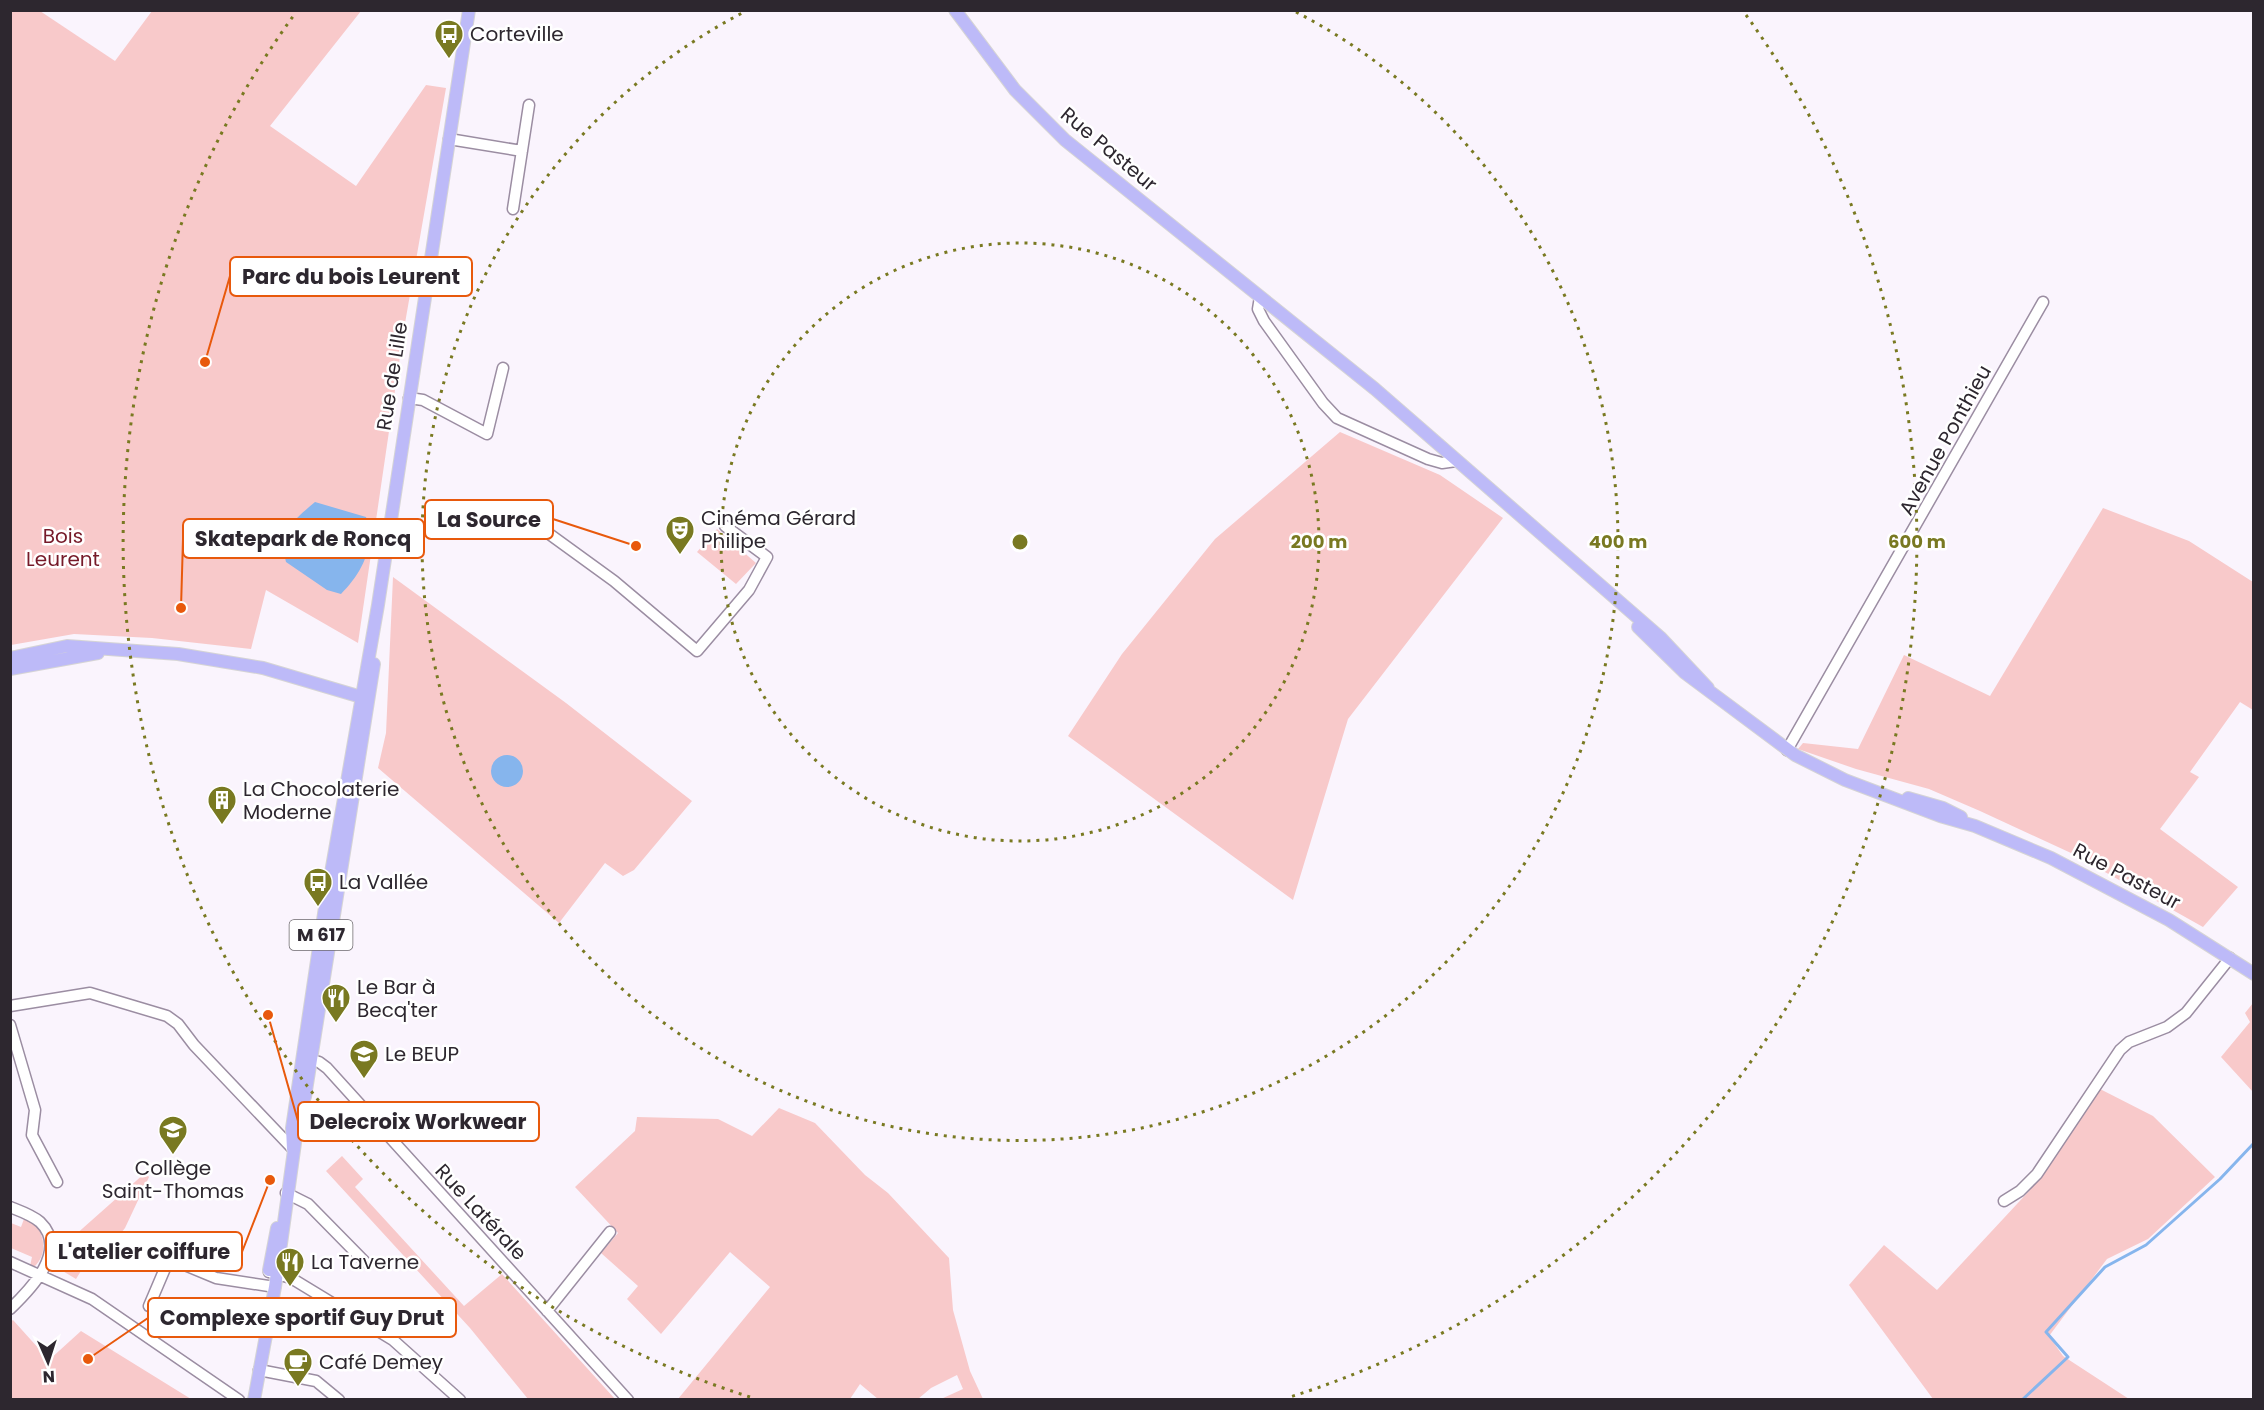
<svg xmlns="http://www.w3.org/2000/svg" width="2264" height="1410" font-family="Poppins,sans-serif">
<rect width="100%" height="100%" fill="#faf4fd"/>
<path fill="#f8c9ca" d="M 11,11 L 40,11 L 115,61 L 152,11 L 361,11 L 270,126 L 356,186 L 426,85 L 446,88 L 404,329 L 358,643 L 266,590 L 251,649 L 152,638 L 74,634 L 11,645 Z
M 1340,432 L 1440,475 L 1503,518 L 1348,719 L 1293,900 L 1068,736 L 1122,654 L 1215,539 Z
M 2103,508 L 2189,541 L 2253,582 L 2253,710 L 2240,702 L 2190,772 L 2199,777 L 2160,829 L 2238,887 L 2203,927 L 2071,853 L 1980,811 L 1929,789 L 1856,769 L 1798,749 L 1803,743 L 1858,749 L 1904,655 L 1990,696 Z
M 717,529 L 756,563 L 736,584 L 697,552 Z
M 393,577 L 566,703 L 692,801 L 634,870 L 623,876 L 605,863 L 559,923 L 378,768 L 386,733 Z
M 2253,1003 L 2253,1092 L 2221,1057 L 2250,1022 L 2245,1013 Z
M 2100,1089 L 2153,1116 L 2215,1177 L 2148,1239 L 2107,1259 L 2049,1336 L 2063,1356 L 2129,1399 L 1933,1399 L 1849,1285 L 1884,1245 L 1937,1290 L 2030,1190 Z
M 779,1108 L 815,1123 L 865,1175 L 888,1193 L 949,1258 L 953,1310 L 970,1371 L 983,1399 L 941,1399 L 963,1389 L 957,1375 L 931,1388 L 918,1399 L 878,1399 L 860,1384 L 850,1399 L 678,1399 L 770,1287 L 730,1252 L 661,1334 L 627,1299 L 638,1286 L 601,1253 L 618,1233 L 575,1187 L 635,1131 L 637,1117 L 718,1119 L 752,1136 Z
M 342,1156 L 363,1179 L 355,1187 L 464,1306 L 502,1274 L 615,1399 L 528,1399 L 470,1328 L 326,1171 Z
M 145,1173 L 149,1177 L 125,1228 L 111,1246 L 99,1242 L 76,1279 L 61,1270 L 56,1252 Z
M 24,1219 L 36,1224 C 45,1238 47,1255 34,1267 L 30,1266 L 32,1257 L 11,1248 L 11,1223 L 21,1227 Z
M 13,1320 L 49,1360 L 81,1331 L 191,1399 L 11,1399 L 10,1322 Z"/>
<path fill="#86b5ed" d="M 315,502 L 366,517 C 376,546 362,573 341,594 L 327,590 L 286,562 C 278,531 294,520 315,502 Z
M491 771a16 16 0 1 1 32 0a16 16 0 1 1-32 0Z"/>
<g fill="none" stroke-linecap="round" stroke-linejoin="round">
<path stroke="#86b5ed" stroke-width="3" d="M 2022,1400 L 2068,1357 L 2046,1332 L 2105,1267 L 2146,1245 L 2220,1179 L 2254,1143"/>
<g stroke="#9b8da2" stroke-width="13">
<path id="minor" d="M 449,139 L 522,151
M 513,209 L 529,105
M 1260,297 L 1258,309 L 1264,321 L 1323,403 L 1337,418 L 1428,459 L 1442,463 L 1456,461
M 409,398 L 423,400 L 487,434 L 503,368
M 530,520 L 614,581 L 697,651 L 749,590 L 767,557 L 725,526
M 1787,750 L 2043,302
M 10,1006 L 90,993 L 167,1016 L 178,1024 L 194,1045 L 293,1149
M 10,1025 L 35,1110 L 32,1135 L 57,1182
M 305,1058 L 319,1062 L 327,1068 L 628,1400
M 286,1193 L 308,1204 L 365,1262
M 2004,1201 L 2020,1191 L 2037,1174 L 2120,1050 L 2129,1042 L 2167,1027 L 2186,1013 L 2230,958
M 10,1207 C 20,1211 32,1215 40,1222 C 69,1250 31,1289 10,1309
M 120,1238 L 216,1278 L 275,1287
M 10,1262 L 92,1299 L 239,1400
M 269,1272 L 291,1278 L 393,1340 L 460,1400
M 149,1306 L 169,1259
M 547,1311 L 610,1232
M 259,1370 L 316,1381 L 339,1400"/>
</g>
<g stroke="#d5d4d5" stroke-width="14">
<path id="major" d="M 955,10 L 1015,90 L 1065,140 L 1375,389 L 1661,638 L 1708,688
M 1638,627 L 1685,673 L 1795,755 L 1845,780 L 1940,816 L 1975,826 L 2051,858 L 2169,920 L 2254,974
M 10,658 L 67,646 L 178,654 L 263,668 L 368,699
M 10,669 L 98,653
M 1908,798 L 1943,808 L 1961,817
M 305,1097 L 374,664
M 293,1149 L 292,1128 L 325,907 L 378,605 L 469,10
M 269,1270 L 277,1228
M 254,1400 L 275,1287 L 295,1143"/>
</g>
<use href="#minor" stroke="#fff" stroke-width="10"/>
<use href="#major" stroke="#bdbaf8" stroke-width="12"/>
</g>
<g fill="none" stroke="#797921" stroke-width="3" stroke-dasharray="3 6">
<circle cx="1020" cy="542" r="299"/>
<path d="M1296 12A598 598 0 1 1 744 12"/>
<path d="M750 1397A897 897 0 0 1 294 15M1746 15A897 897 0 0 1 1290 1397"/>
</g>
<defs>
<g id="bus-pin" transform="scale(1.5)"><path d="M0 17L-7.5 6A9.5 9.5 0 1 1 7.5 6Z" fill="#797921" stroke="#fff"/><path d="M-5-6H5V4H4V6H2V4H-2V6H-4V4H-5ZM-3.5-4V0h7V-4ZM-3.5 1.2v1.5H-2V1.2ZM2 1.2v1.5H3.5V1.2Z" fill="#fff"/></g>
<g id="theatre-pin" transform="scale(1.5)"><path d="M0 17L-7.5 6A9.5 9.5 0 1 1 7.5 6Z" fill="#797921" stroke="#fff"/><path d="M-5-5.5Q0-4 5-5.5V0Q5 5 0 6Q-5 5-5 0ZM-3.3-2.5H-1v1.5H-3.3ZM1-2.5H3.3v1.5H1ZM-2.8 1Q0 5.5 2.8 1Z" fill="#fff"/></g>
<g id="building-pin" transform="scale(1.5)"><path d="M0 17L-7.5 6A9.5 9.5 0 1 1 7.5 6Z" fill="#797921" stroke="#fff"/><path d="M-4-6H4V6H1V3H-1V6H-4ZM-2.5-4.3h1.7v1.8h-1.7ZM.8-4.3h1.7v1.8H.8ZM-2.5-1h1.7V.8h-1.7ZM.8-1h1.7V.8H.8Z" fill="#fff"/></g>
<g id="restaurant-pin" transform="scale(1.5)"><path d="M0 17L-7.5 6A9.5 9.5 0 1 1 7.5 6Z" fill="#797921" stroke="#fff"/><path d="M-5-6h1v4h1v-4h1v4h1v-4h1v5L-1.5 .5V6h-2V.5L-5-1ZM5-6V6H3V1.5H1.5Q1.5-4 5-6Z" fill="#fff"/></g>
<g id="school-pin" transform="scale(1.5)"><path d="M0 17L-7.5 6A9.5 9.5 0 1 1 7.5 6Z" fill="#797921" stroke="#fff"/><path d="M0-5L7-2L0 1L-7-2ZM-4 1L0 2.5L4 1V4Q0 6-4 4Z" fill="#fff"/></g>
<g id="cafe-pin" transform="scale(1.5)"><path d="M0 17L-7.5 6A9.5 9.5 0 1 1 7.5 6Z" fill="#797921" stroke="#fff"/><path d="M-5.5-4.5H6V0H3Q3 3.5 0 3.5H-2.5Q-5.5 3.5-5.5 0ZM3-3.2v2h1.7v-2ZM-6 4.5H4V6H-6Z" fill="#fff"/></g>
</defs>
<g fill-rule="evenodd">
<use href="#bus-pin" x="449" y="34"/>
<use href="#theatre-pin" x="680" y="530"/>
<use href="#building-pin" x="222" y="800"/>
<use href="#bus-pin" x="318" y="882"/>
<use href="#restaurant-pin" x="336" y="998"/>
<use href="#school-pin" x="364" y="1054"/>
<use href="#school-pin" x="173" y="1130"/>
<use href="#restaurant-pin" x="290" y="1262"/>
<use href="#cafe-pin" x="298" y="1362"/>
</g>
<g text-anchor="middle" stroke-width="5" stroke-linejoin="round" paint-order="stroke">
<rect fill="#fff" stroke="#6c686d" stroke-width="1.5" x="289.5" y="920" width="63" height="30" rx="4.5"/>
<g font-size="18" font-weight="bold" fill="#2d272f">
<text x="321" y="941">M 617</text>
</g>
<g font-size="20" fill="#2d272f" stroke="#fff" text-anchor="start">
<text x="470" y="41">Corteville</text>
<text x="701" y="525">Cinéma Gérard<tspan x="701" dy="23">Philipe</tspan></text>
<text x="243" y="796">La Chocolaterie<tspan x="243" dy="23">Moderne</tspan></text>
<text x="339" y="889">La Vallée</text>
<text x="357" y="994">Le Bar à<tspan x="357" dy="23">Becq'ter</tspan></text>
<text x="385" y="1061">Le BEUP</text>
<text x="173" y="1175" text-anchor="middle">Collège<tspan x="173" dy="23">Saint-Thomas</tspan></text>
<text x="311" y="1269">La Taverne</text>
<text x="319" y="1369">Café Demey</text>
</g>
<g font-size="20" fill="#2d272f" stroke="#fff">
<text transform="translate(1109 149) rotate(40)" y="7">Rue Pasteur</text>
<text transform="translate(392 376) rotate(-81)" y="7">Rue de Lille</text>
<text transform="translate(1945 440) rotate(-61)" y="7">Avenue Ponthieu</text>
<text transform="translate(2127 876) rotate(28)" y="7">Rue Pasteur</text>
<text transform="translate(481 1212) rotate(47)" y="7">Rue Latérale</text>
</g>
<g font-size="20" fill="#761a29" stroke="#fff">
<text x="63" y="543">Bois<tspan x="63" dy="23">Leurent</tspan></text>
</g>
</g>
<circle cx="1020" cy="542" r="9" fill="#797921" stroke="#fff" stroke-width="3"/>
<g font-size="18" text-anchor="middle" font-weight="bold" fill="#797921" stroke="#fff" stroke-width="5" stroke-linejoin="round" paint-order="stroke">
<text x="1319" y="548">200 m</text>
<text x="1618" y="548">400 m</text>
<text x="1917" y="548">600 m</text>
</g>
<path fill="none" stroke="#e8590c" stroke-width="2" d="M205 362L230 276M636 546L553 519M181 608L183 539M268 1015L298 1121M270 1180L242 1252M88 1359L148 1318"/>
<g fill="#e8590c" stroke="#fff" stroke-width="2">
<circle cx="205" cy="362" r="6"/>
<circle cx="636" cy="546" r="6"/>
<circle cx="181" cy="608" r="6"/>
<circle cx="268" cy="1015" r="6"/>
<circle cx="270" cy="1180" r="6"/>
<circle cx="88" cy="1359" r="6"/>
</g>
<g fill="#fff" stroke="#e8590c" stroke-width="2">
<rect x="230" y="257" width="242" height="39" rx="6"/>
<rect x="425" y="500" width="128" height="39" rx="6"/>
<rect x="183" y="519" width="241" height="39" rx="6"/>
<rect x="298" y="1102" width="241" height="39" rx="6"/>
<rect x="46" y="1232" width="196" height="39" rx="6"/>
<rect x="148" y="1298" width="308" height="39" rx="6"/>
</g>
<g font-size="21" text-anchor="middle" font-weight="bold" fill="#2d272f">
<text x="351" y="284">Parc du bois Leurent</text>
<text x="489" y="527">La Source</text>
<text x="303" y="546">Skatepark de Roncq</text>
<text x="418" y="1129">Delecroix Workwear</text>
<text x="144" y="1259">L'atelier coiffure</text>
<text x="302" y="1325">Complexe sportif Guy Drut</text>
</g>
<rect width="2264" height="1410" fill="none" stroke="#2d272f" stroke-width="24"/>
<g transform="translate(48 1362) rotate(177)" stroke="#ffffff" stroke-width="4.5" paint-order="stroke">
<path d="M0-4.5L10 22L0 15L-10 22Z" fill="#2d272f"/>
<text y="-9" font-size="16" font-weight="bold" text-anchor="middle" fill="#2d272f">N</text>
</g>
</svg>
